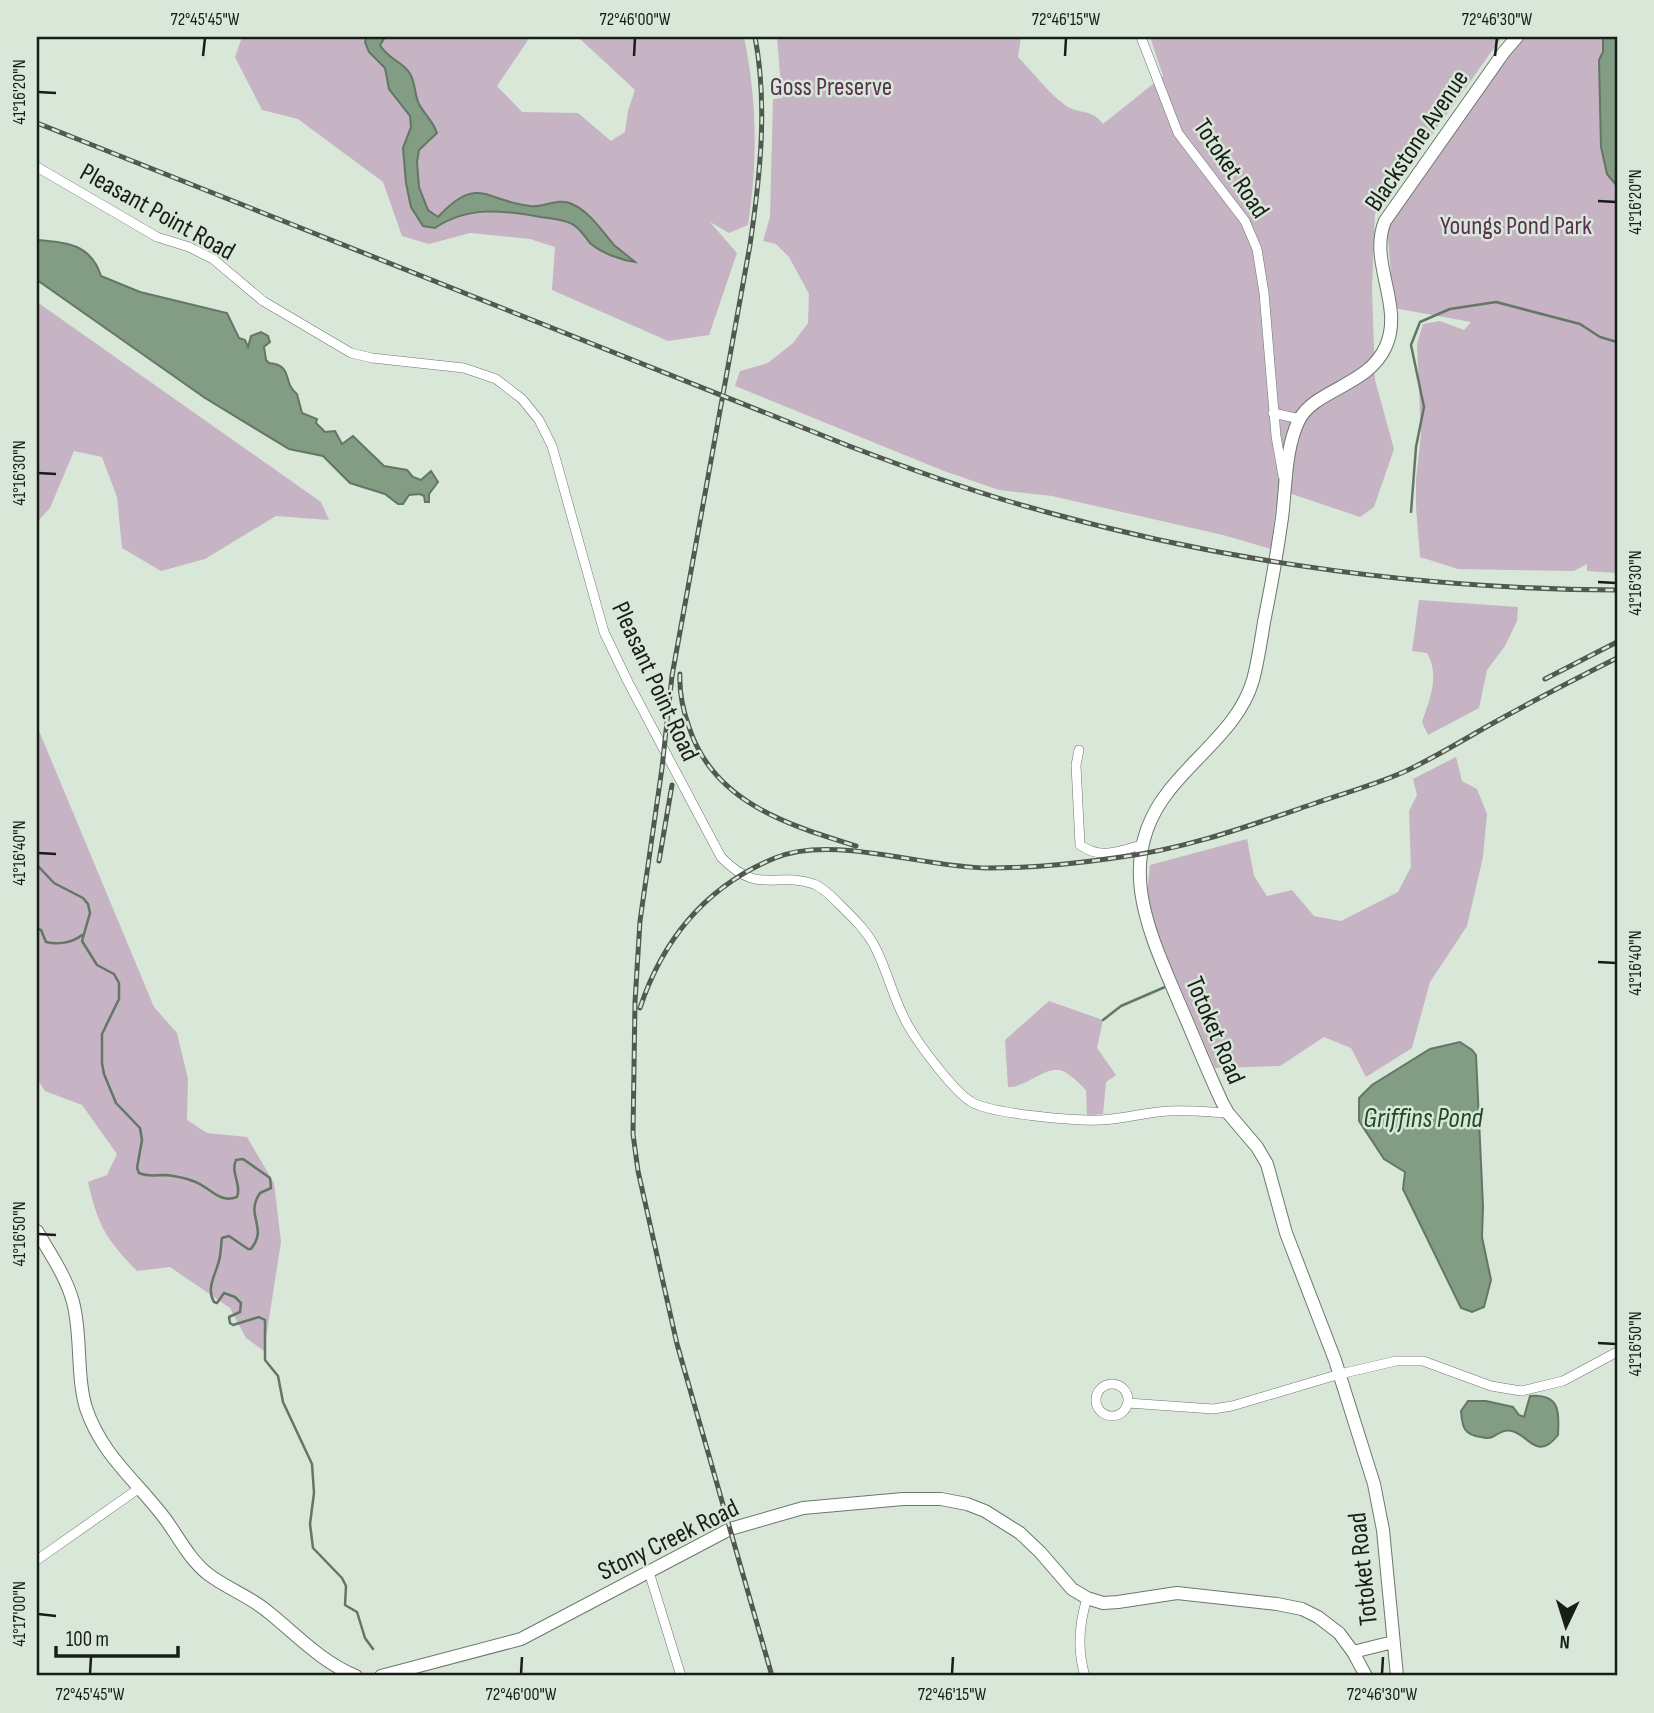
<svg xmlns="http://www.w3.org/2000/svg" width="1654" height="1713" font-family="'Sofia Sans Condensed',sans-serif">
<rect width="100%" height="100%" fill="#d9e7d9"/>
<path fill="#c6b3c3" d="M 242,37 L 530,37 L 497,86 L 522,112 L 578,113 L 611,141 L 625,132 L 628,111 L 635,90 L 578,37 L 744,37 C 757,99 758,162 748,225 L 729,233 L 710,222 L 737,253 L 709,335 L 668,341 L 552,290 L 555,247 L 530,239 L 470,233 L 429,244 L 402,236 L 383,182 L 298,119 L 262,110 L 235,57 Z
M 777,37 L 1021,37 L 1018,57 C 1033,72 1048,93 1065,105 C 1078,115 1092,108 1103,124 L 1163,76 L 1150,37 L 1502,37 L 1375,214 L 1372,287 L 1375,380 L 1394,449 L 1374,507 L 1360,517 L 1289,493 L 1276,506 L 1271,549 L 1223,535 L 1052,496 L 999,490 L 944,471 L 735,386 L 740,371 L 768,363 L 793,343 L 808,323 L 809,294 L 789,257 L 776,244 L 763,241 L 770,217 L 773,99 L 782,98 Z
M 1523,37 L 1617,37 L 1617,573 L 1587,571 L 1587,564 L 1574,571 L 1458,569 L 1420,557 L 1416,507 L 1416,479 L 1421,435 L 1417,344 L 1423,324 L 1440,321 L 1464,330 L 1471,322 L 1394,308 L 1387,228 L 1424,177 L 1513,45 Z
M 37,302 L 321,502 L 329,520 L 276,516 L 205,559 L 161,571 L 122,548 L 117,497 L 102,457 L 74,451 L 50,508 L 37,522 Z
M 1419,600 L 1518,607 L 1517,621 L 1505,646 L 1487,670 L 1479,708 L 1428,735 L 1422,722 C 1430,699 1440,675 1427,653 L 1412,651 Z
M 37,726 L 154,1007 L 177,1033 L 188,1079 L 187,1120 L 207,1133 L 247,1137 L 274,1183 L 281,1242 L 264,1351 L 246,1338 L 230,1308 L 170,1267 L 137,1271 C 106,1239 98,1226 88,1182 L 107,1175 L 117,1154 L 82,1105 L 45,1091 L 37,1079 Z
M 1456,757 L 1462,781 L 1477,789 L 1487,814 L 1483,857 L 1467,926 L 1430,982 L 1412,1048 L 1366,1077 L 1351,1048 L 1324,1037 L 1280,1066 L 1215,1068 L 1157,934 L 1147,894 L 1150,865 L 1247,839 L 1254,876 L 1267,896 L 1292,890 L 1314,916 L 1341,921 L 1398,892 L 1411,867 L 1409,811 L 1417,795 L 1413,779 Z
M 1049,1001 L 1103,1020 L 1097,1048 L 1116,1075 L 1106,1082 L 1103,1114 L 1087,1115 L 1086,1090 C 1080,1084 1072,1076 1065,1072 C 1048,1062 1027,1088 1008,1087 L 1005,1040 Z"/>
<path fill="#829d84" stroke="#627764" stroke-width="2" d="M 367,37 L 385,37 L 380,45 C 388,59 400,60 409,72 C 416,82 414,94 419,104 C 425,115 433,121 437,133 L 419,150 L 417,162 L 419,187 L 428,210 L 438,217 C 478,174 485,201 530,206 C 544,208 558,197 572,204 C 591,213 601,230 614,245 C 621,251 628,256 635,262 C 621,260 601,253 590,243 C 584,236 580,228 572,224 C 563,219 550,218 540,217 C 503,210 467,206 435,228 L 423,226 L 411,207 L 406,183 L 403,148 L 411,127 L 410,116 L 389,89 L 385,68 L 369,52 L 365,42 Z
M 1603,37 L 1617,37 L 1617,186 L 1607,174 L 1601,147 L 1599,60 L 1603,52 Z
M 37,240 C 66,242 91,244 101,276 L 140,292 L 227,313 L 239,338 L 245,340 L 248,347 L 251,336 L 261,332 L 268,336 L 270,342 L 264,347 L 266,360 L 269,363 C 294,365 282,383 297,394 L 302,413 L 317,419 L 316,423 L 325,432 L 335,431 L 342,444 L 353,436 L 384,466 L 407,470 L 413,477 L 421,480 L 431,471 L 438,482 L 429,494 L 429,502 L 425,502 L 424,496 L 420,494 L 409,495 L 403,504 L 398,504 L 385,494 L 350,483 L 323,456 L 289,449 L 205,398 L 37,280 Z
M 1460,1042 L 1472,1050 L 1476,1055 L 1483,1206 L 1482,1237 L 1491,1280 L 1484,1307 L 1472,1312 L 1461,1308 L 1403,1189 L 1405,1172 L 1384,1159 L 1359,1121 L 1359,1098 L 1372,1085 L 1430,1049 Z
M 1530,1396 C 1560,1394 1559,1411 1558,1435 C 1537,1462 1529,1435 1512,1431 C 1504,1429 1498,1434 1492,1437 C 1488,1439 1485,1438 1481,1437 C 1464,1435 1462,1427 1461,1411 L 1468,1401 L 1486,1401 L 1513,1407 L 1519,1415 L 1524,1417 Z"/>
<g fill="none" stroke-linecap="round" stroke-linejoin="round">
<path stroke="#627764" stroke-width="2.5" d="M 1411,512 L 1416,447 L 1424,407 L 1411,345 L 1420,322 L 1450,309 L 1496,302 L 1580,324 L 1600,337 L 1617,342
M 37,865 L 54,883 L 83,898 L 88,904 L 90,913 L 82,941 L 97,965 L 114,974 L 119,983 L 119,999 L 102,1034 L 102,1063 L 104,1074 L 116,1103 L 140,1128 L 142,1140 L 137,1168 L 139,1173 C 148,1177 156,1175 166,1175 C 175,1176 185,1178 193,1181 C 211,1187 218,1204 237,1197 C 242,1184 230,1173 236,1160 L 243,1159 L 270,1178 L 271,1188 L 260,1193 C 244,1217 269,1226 251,1249 L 248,1249 L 229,1236 L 222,1238 C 221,1244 221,1250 220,1256 C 218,1271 205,1287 214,1302 L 217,1303 L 224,1293 L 235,1297 L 241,1303 L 240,1312 L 229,1317 L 230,1323 L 233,1325 L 259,1317 L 265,1320 L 265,1360 L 278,1376 L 283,1402 L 312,1464 L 314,1493 L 310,1524 L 313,1548 L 342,1578 L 346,1586 L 345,1605 L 357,1612 L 365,1638 L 373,1649
M 37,929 L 41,930 L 46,942 C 57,945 72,943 82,935
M 1103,1020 L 1121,1006 L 1165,987"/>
<g stroke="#6b786c" stroke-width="10">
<path id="street" d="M 1141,37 L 1178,133 L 1245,221 L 1257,249 L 1264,293 L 1276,436 L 1283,476
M 37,167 L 157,237 L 189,247 L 213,259 L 263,301 L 351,353 L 372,358 L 464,368 L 496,379 L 522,399 L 539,420 L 552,446 L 604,632 L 628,682 L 721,857 C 758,896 775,871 814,884 C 821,887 830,895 835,900 C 850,915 867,930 876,949 C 889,975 894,1002 909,1027 C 920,1046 953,1090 970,1101 C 988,1114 1077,1121 1101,1120 C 1124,1119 1146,1112 1169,1111 C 1189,1110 1209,1112 1228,1113
M 1273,413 L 1300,419
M 1079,750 L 1076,765 L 1080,845 C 1101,860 1119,851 1141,845
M1096 1400a16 16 0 1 1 32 0a16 16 0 1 1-32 0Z
M 1128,1403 L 1213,1409 L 1232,1406 L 1340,1374 L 1396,1361 L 1423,1361 L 1491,1386 L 1521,1391 L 1563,1381 L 1617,1352
M 37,1560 L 138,1489
M 649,1572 L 681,1676
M 1085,1676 C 1077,1650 1079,1624 1087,1598"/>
</g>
<g stroke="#6b786c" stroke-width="14">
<path id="secondary" d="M 37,1231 C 50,1254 66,1276 73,1302 C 82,1336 76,1374 86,1408 C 102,1456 137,1481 166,1520 C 179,1538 190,1560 208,1574 C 226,1588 249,1596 267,1611 C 296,1634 321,1662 356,1676
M 1353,1652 L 1393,1642
M 381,1676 L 521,1639 L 730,1529 L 803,1508 L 903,1499 L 941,1499 L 967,1504 L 985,1511 L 1020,1533 L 1040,1552 L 1072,1589 L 1087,1598 L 1103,1603 L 1118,1602 L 1177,1593 L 1277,1604 L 1302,1609 L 1318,1617 L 1339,1633 L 1353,1652 L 1366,1676
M 1397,1676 L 1383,1530 L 1374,1484 L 1335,1360 L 1286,1233 L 1267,1164 L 1257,1147 L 1228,1113 L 1222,1102 C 1207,1070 1194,1037 1180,1005 C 1150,934 1113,862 1168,792 C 1196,755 1240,726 1253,680 C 1258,661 1261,641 1264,622 C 1271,588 1277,553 1282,518 C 1286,487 1285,448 1299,420 C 1315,389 1369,386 1386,346 C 1404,305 1368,262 1385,221 L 1504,52 L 1517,37"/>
</g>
<use href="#street" stroke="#fff" stroke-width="9"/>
<use href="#secondary" stroke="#fff" stroke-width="12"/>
<g stroke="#505850" stroke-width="5">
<path id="rail" d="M 755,37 C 768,105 760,177 750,245 L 672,676 L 662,768 L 640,921 L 635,1002 L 633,1134 L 638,1171 L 677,1344 L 772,1676
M 37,123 L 849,446 C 907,468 965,489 1025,506 C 1217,561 1418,589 1617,590
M 680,674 C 679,692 683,710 689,727 C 713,802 788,825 856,846
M 1545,679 L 1617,642
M 659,861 L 672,785
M 640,1008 C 663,939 707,886 775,858 C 832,834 925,868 988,868 C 1030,868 1073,864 1114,858 C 1182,850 1246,827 1310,805 C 1343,793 1376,785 1408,770 C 1435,757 1460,742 1486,727 C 1529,703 1573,680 1617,658"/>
</g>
<use href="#rail" stroke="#d9e7d9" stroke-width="2.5" stroke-dasharray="8" stroke-linecap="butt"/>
</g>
<path fill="none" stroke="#181d18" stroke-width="2.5" d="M 203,56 L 205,38M 634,56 L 635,38M 1065,56 L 1066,38M 1495,56 L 1497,38M 38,92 L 56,93M 1598,201 L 1616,202M 38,473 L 56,474M 1598,582 L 1616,583M 38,853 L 56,854M 1598,962 L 1616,963M 38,1234 L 56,1235M 1598,1343 L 1616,1344M 38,1614 L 56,1616M 90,1674 L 91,1657M 521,1674 L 522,1657M 952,1674 L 953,1657M 1382,1674 L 1383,1657"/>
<g text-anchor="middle" stroke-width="5" stroke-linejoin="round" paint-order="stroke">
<g font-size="26" fill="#583153" stroke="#d9e7d9">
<text x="831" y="95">Goss Preserve</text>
<text x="1516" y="234">Youngs Pond Park</text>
</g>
<g font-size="26" fill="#181d18" stroke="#d9e7d9">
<text transform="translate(1416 140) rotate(-56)" y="9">Blackstone Avenue</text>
<text transform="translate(1232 168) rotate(56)" y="9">Totoket Road</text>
<text transform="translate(158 211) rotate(29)" y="9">Pleasant Point Road</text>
<text transform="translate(656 681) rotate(65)" y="9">Pleasant Point Road</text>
<text transform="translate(1216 1030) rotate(67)" y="9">Totoket Road</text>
<text transform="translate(668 1539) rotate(-26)" y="9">Stony Creek Road</text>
<text transform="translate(1362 1569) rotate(-96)" y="9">Totoket Road</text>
</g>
<g font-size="28" font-style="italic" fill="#1f4925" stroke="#d9e7d9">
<text x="1423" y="1127">Griffins Pond</text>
</g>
</g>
<rect width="1654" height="1713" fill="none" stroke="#d9e7d9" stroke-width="77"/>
<g transform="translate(1566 1626) rotate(184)" stroke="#d9e7d9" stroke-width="5" paint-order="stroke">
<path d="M0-5L12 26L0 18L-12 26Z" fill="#181d18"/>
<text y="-10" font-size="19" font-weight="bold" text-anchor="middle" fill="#181d18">N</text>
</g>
<path d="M56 1646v10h122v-10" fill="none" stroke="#181d18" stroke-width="3.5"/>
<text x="66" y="1646" font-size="21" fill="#181d18" stroke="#d9e7d9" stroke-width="5" paint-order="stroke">100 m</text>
<rect x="38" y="38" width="1578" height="1636" fill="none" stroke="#181d18" stroke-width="2.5"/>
<g font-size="18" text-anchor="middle" fill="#181d18">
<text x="205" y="25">72°45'45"W</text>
<text x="635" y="25">72°46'00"W</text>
<text x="1066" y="25">72°46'15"W</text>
<text x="1497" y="25">72°46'30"W</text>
<text transform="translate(19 92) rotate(-90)" y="6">41°16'20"N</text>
<text transform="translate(1635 202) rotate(-90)" y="6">41°16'20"N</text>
<text transform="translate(19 473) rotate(-90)" y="6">41°16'30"N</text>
<text transform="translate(1635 583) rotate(-90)" y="6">41°16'30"N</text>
<text transform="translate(19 853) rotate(-90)" y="6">41°16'40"N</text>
<text transform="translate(1635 963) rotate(-90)" y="6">41°16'40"N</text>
<text transform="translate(19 1234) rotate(-90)" y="6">41°16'50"N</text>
<text transform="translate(1635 1344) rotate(-90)" y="6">41°16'50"N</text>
<text transform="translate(19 1614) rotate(-90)" y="6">41°17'00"N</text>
<text x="90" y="1700">72°45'45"W</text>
<text x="521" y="1700">72°46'00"W</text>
<text x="952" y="1700">72°46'15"W</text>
<text x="1382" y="1700">72°46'30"W</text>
</g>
</svg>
